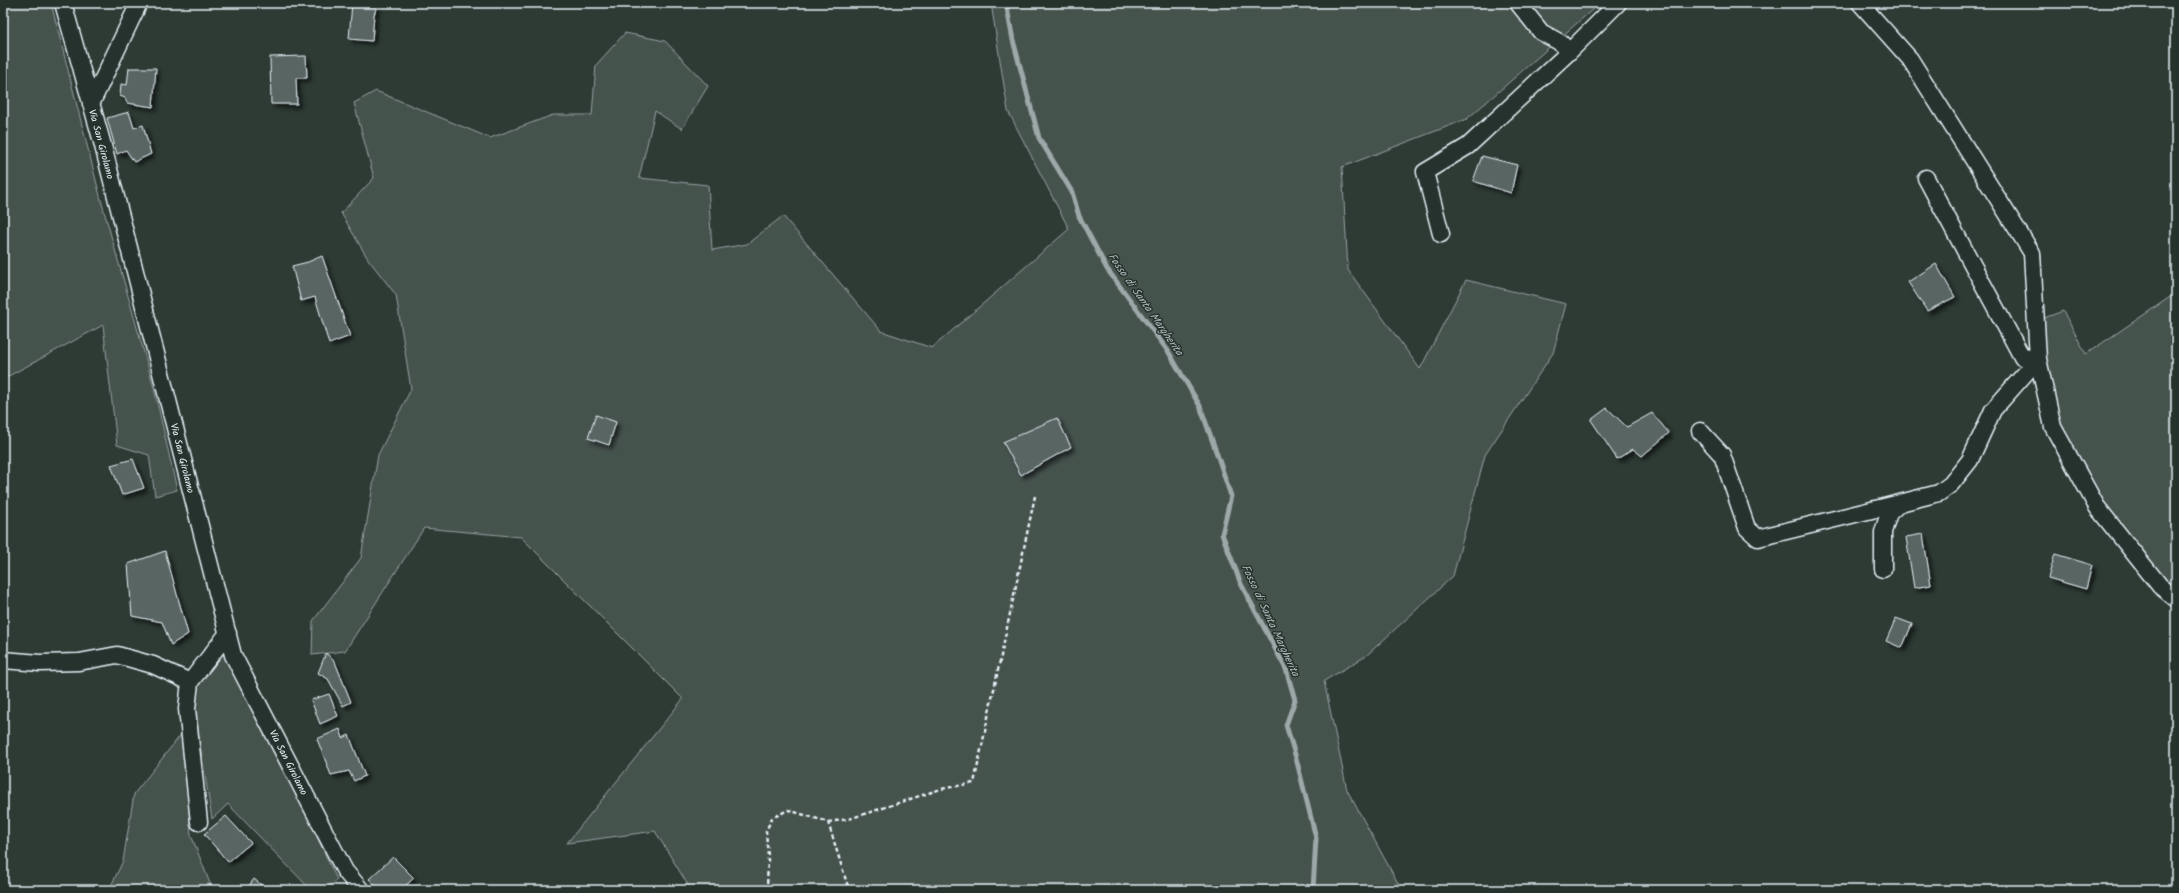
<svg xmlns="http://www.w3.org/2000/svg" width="2179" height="893" font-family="Kalam,sans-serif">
<defs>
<filter id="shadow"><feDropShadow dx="3.5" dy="3.5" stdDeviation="2" flood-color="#0009"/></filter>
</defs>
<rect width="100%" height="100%" fill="#2e3b35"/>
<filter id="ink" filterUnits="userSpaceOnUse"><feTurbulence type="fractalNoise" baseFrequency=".025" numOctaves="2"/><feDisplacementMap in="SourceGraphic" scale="8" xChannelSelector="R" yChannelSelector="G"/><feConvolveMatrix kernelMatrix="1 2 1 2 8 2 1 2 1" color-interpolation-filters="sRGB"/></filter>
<g filter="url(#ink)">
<path fill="#45524e" stroke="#96a2a3" d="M 3,3 L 51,3 L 101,200 L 154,388 L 177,490 L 155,496 L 149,455 L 117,445 L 103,325 L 3,379 Z
M 991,3 L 1600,3 L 1467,119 L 1342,167 L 1348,270 L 1420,369 L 1466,280 L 1566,304 L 1553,353 L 1485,455 L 1453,576 L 1366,656 L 1324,681 L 1347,790 L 1399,885 L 1398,890 L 691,890 L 655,831 L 567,843 L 683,699 L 521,537 L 424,528 L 345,651 L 312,655 L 313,621 L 361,558 L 378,455 L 411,389 L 396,295 L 368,259 L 341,213 L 374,178 L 354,103 L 376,91 L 490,138 L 553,115 L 592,115 L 596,65 L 625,33 L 665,41 L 708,86 L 682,129 L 655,111 L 639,178 L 708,185 L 712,250 L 747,244 L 783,216 L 881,331 L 932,348 L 1069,229 L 1008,111 Z
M 2176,293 L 2176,598 L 2097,507 L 2053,427 L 2036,321 L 2063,311 L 2086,354 Z
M 228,633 L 233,655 L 337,880 L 325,890 L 311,890 L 228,804 L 212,819 L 190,682 Z
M 183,732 L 191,835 L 211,886 L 208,890 L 112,890 L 110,888 L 123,861 L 134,794 Z"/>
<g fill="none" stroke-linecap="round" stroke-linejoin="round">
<path stroke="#9da8a9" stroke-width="5" d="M 1006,3 L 1013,40 L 1039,138 L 1072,192 L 1079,216 L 1107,269 L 1168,351 L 1200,406 L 1218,457 L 1231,496 L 1222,534 L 1241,584 L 1286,669 L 1295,700 L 1286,725 L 1296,758 L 1316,838 L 1313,890"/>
</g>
<path fill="#596563" stroke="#e8f1f8" filter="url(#shadow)" d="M 352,3 L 378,3 L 374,15 L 372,41 L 349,39 Z
M 306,56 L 307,78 L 296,78 L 297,104 L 271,104 L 270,57 Z
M 129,68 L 156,68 L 153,107 L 127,103 L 125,98 L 120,96 L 121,84 L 127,85 Z
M 129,112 L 134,128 L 143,125 L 151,154 L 134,162 L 126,150 L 117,154 L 107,118 Z
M 1482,156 L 1517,165 L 1511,193 L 1473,181 Z
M 322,256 L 350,336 L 329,344 L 315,297 L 301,301 L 292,266 L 308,262 Z
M 1936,264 L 1955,297 L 1927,311 L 1908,282 Z
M 1607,408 L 1627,427 L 1652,413 L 1669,433 L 1642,456 L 1633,449 L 1617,459 L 1591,420 Z
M 596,415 L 616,422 L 609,445 L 588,438 Z
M 1057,418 L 1071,447 L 1021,475 L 1003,442 Z
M 133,459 L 144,488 L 122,495 L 111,465 Z
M 1923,534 L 1931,585 L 1914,588 L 1906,537 Z
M 165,551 L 188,634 L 171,645 L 162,622 L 132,616 L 128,564 Z
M 2055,554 L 2092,565 L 2086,589 L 2048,578 Z
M 1896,618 L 1912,624 L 1902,648 L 1886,641 Z
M 326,653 L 335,662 L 351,702 L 343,706 L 328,679 L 318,673 Z
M 329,694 L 338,716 L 320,724 L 311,700 Z
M 340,729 L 343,738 L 349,735 L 365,776 L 354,781 L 349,771 L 331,775 L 317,739 Z
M 226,816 L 251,843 L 228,862 L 204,834 Z
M 393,857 L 414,878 L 401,890 L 380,890 L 369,879 Z
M 254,879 L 268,890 L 246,890 Z"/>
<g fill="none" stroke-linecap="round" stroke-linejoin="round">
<g stroke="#e8f1f8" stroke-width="19">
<path id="minor" d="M 63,3 L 102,142 L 233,655 L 345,871 L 361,890
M 1860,3 L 1910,59 L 2032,253 L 2038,359 L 2053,427 L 2097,507 L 2160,586 L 2176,599
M 1569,52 L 1618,3
M 91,104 L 139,3
M 1441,234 L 1425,172 L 1468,146 L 1569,52 L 1561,43 L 1541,32 L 1518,3
M 1700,431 L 1722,455 L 1747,528 L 1758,538 L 1900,503
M 1883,569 L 1883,532 L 1889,513 L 1900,503 L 1939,493 L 1951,484 L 1970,460 L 1993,410 L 2038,359 L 2022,357 L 1926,178
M 3,660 L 40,663 L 79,662 L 117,655 L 153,665 L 190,682
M 199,822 L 187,709 L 190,682 L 228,633"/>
</g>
<path stroke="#e8f1f8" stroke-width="2.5" stroke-dasharray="4 3" stroke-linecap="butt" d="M 828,822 L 849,890
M 767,890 L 768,857 L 766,831 L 772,818 L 788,810 L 828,822 L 849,819 L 941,789 L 974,783 L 1035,496"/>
<use href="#minor" stroke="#26332d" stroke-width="16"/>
</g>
</g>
<g text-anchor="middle" stroke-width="3" stroke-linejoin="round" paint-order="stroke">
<g font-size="10" fill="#e8f1f8" stroke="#26332d">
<text transform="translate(102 144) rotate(75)" y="4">Via San Girolamo</text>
<text transform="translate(183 458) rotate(76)" y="4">Via San Girolamo</text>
<text transform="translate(289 762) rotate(63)" y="4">Via San Girolamo</text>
</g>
<g font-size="11" font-style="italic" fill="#b0babd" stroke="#26332d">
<text transform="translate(1146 304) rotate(55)" y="4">Fosso di Santa Margherita</text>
<text transform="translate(1271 620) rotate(65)" y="4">Fosso di Santa Margherita</text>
</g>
</g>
<rect width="2179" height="893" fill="none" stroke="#26332d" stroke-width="16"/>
<rect x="8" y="8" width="2163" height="877" fill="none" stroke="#e8f1f8" stroke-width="1.5" filter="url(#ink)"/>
</svg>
